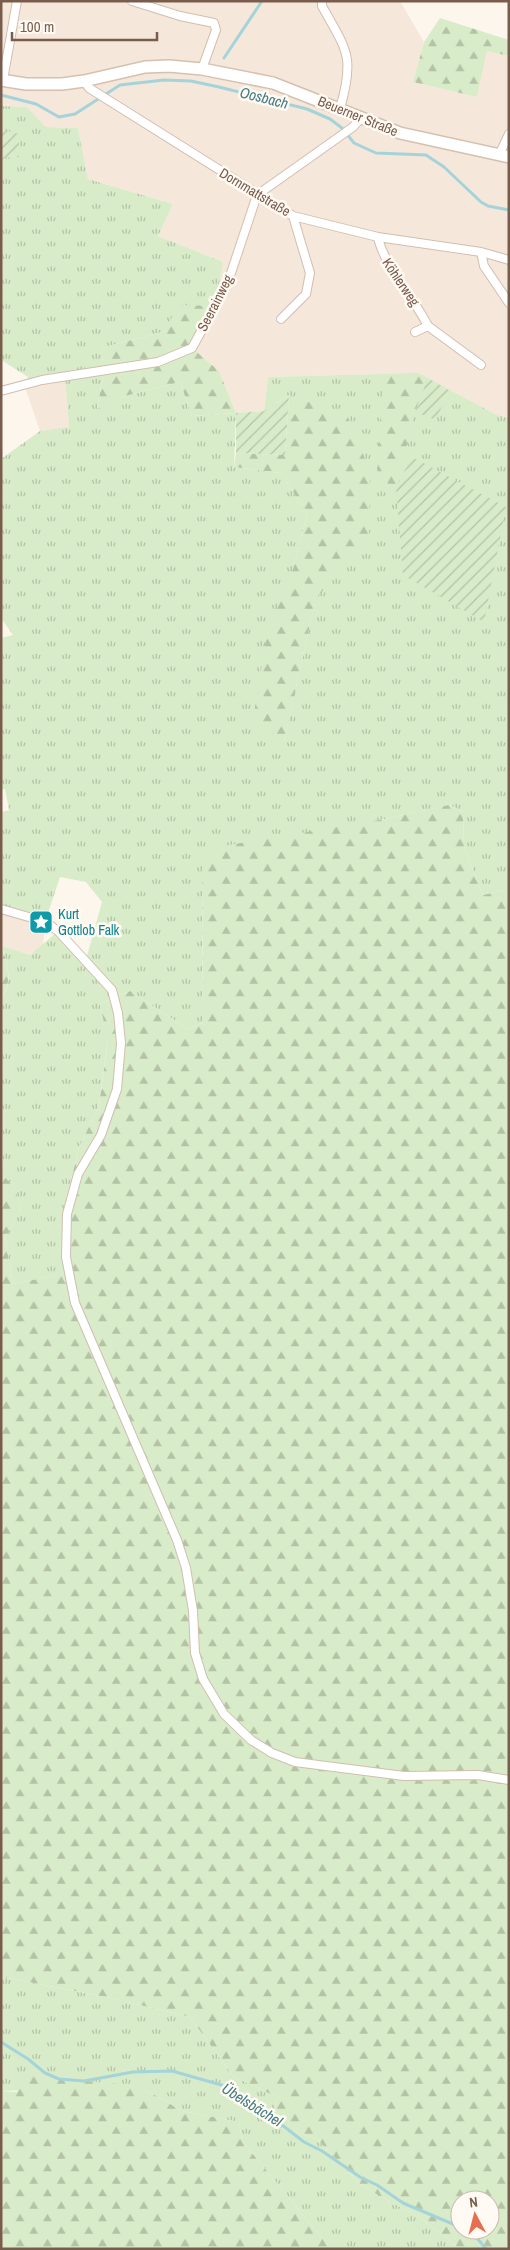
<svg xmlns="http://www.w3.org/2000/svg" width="510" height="2250" font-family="'Archivo Narrow',sans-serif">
<defs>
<pattern id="grass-tufts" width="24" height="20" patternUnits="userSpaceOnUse" patternTransform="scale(1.25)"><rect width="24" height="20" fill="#d8ecc9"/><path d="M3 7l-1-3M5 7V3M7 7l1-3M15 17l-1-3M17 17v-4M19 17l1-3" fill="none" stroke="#b4c2a5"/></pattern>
<pattern id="forest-firs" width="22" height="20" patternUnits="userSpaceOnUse" patternTransform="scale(1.25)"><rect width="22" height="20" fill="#d8ecc9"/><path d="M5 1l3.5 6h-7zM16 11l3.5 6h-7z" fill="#b4c2a5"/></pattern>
<pattern id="garden-furrows" width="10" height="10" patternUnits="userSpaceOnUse" patternTransform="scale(1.25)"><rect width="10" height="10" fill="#d8ecc9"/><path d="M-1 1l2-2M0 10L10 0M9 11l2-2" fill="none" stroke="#b4c2a5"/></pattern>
</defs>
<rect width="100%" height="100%" fill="#fdf6ec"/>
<path fill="#f5e8da" d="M 1,1 L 400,1 L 424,42 L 413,82 L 477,97 L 487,51 L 509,56 L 509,418 L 497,415 L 418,373 L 268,377 L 264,411 L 236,413 L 219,371 L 192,348 L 223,262 L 158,236 L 173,204 L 88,179 L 78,128 L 46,127 L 27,107 L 1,106 Z
M 65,377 L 69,428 L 40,431 L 24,384 Z
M 1,909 L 46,922 L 43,945 L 30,955 L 2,946 Z"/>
<path fill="url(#grass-tufts)" d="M 1,106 L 27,107 L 46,127 L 78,128 L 88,179 L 173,204 L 158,236 L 223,262 L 215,306 L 166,331 L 101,348 L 104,371 L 97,408 L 121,397 L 180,382 L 192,416 L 236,413 L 234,467 L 281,473 L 307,514 L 293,569 L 284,741 L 316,597 L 369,541 L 289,395 L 264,411 L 268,377 L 418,373 L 497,415 L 509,418 L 509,889 L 483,895 L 464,847 L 463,812 L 450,805 L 380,820 L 202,871 L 203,1022 L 189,1030 L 130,991 L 100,1004 L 108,1039 L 99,1105 L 79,1148 L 63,1212 L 64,1274 L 13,1284 L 5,1239 L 21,1208 L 15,1187 L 3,1176 L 1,999 C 14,981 7,965 2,946 L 30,955 L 57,932 L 87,956 L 102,902 L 86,882 L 60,877 L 48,913 L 34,918 L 1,909 L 1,812 L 9,810 L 5,789 L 1,789 L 1,638 L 13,635 L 1,618 L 1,459 L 40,431 L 69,427 L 65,377 L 24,384 L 28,377 L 1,360 Z
M 1,1972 L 3,1977 L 111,1998 L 190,2017 L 233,2076 L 275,2096 L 276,2126 L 317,2139 L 362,2186 L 422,2219 L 460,2249 L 331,2249 L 242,2141 L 239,2122 L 182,2111 L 139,2086 L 1,2091 Z"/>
<path fill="url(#forest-firs)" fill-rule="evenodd" d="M 440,18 L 509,40 L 509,56 L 487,51 L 477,97 L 413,82 L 424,42 Z
M 177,305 L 215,306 L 192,348 L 219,371 L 236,413 L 192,416 L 180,382 L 121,397 L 97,409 L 104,371 L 101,348 L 166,331 Z
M 418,373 L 428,378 L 415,412 L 396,487 L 377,479 L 383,374 Z
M 289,395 L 346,414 L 370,471 L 369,541 L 316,598 L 284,741 L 253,719 L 267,634 L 293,569 L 307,514 L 281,473 L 234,467 L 236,453 L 285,455 Z
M 449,805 L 463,812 L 464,847 L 483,895 L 509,889 L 509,2249 L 460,2249 L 422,2219 L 362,2186 L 317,2139 L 276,2126 L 275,2096 L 233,2076 L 190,2017 L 111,1998 L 3,1977 L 1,1972 L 1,1144 L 3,1176 L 15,1187 L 21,1208 L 5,1239 L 13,1284 L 63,1274 L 63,1212 L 79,1148 L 99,1105 L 108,1041 L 100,1004 L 130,991 L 189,1030 L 203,1022 L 202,871 L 216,847 L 380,820 ZM 460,2200 L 490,2200 L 490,2230 L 460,2230 Z
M 1,946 C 8,964 13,982 1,999 Z
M 23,2075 L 139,2086 L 182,2111 L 239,2122 L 242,2141 L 331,2249 L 1,2249 L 1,2091 L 17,2092 Z"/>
<path fill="url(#garden-furrows)" d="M 1,129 L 19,134 L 19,157 L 1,158 Z
M 428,378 L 449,390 L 436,420 L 415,412 Z
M 289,395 L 285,455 L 236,453 L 236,413 L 264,411 Z
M 412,457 L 506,507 L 484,622 L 403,575 L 396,487 Z"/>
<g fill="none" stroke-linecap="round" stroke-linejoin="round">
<path stroke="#a5d3da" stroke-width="3" d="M 224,58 L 262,1
M 1,95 L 36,104 L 59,117 L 75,114 L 120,85 L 164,80 L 191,81 L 219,87 L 307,109 L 330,119 L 342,128 L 354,143 L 376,153 L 426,155 L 444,167 L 481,202 L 488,206 L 509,210
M 1,2042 L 28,2059 L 45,2073 L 59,2079 L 84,2081 L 133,2072 L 172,2071 L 225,2086 L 246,2097 L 304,2142 L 322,2151 L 360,2177 L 377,2185 L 403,2203 L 460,2227
M 467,2230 L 473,2233 L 486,2249"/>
<g stroke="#d1beb0" stroke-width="10">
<path id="minor" d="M 132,1 L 180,16 L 214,23 L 216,30 L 202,69
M 322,1 L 322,6 C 347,51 355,56 340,109
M 3,80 L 17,1
M 84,81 L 89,88 L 293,216 L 378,237 L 481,252 L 509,260
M 500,153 L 509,134
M 378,237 C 383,264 414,298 428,326
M 481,252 L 484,266 L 509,303
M 281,319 L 306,294 L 310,273 L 293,216
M 415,332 L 428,326 L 481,365
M 1,391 L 42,380 L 158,362 L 192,348 L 228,282 L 257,195 L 353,127 L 361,118
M 1,909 L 46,922 L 59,932 L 112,990 L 118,1013 L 121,1043 L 117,1089 L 101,1135 L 78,1174 L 67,1214 L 66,1257 L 75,1303 L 177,1540 L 186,1568 L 193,1611 L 195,1653 L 203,1679 L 224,1714 L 251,1740 L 272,1753 L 295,1762 L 404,1776 L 478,1775 L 509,1780"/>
</g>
<g stroke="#d6c0b0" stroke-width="14">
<path id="secondary" d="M 1,80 L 26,84 L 62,84 L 84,81 L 145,67 L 169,66 L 202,69 L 273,83 L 400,133 L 509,157"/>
</g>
<use href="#minor" stroke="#fff" stroke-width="8"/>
<use href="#secondary" stroke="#fff" stroke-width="11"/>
</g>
<defs>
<g id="sight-square" transform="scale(1.25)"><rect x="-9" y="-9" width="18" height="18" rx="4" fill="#0f9aa8" stroke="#fffaf3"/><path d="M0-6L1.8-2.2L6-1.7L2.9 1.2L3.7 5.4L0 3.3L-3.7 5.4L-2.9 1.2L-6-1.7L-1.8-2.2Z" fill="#fff"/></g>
</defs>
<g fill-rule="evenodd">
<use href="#sight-square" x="41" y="922"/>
</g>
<g text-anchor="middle" stroke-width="5" stroke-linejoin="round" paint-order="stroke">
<g font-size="14" fill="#7a5c4d" stroke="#fffaf3">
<text transform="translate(358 116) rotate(22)" y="5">Beuerner Straße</text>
<text transform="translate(255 192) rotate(31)" y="5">Dornmattstraße</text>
<text transform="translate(401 282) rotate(56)" y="5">Köhlerweg</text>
<text transform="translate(215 303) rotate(-63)" y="5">Seerainweg</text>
</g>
<g font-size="14" fill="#0d838f" stroke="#fffaf3" text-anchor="start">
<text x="58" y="919">Kurt<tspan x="58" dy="16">Gottlob Falk</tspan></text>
</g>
<g font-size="15" font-style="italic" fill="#437c86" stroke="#fffaf3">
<text transform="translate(264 98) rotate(14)" y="5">Oosbach</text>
<text transform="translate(252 2105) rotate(32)" y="5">Übelsbächel</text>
</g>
</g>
<rect width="510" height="2250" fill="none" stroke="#7a5c4d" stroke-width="5"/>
<g transform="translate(475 2215) rotate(353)"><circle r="24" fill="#fffaf3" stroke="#cabbb1"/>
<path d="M0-4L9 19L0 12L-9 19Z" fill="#e76f51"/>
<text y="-8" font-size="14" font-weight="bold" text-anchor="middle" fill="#7a5c4d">N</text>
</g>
<path d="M12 32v8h145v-8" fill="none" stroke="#7a5c4d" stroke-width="2.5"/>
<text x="20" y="32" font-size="15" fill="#7a5c4d" stroke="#fffaf3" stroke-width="4" paint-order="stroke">100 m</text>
</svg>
